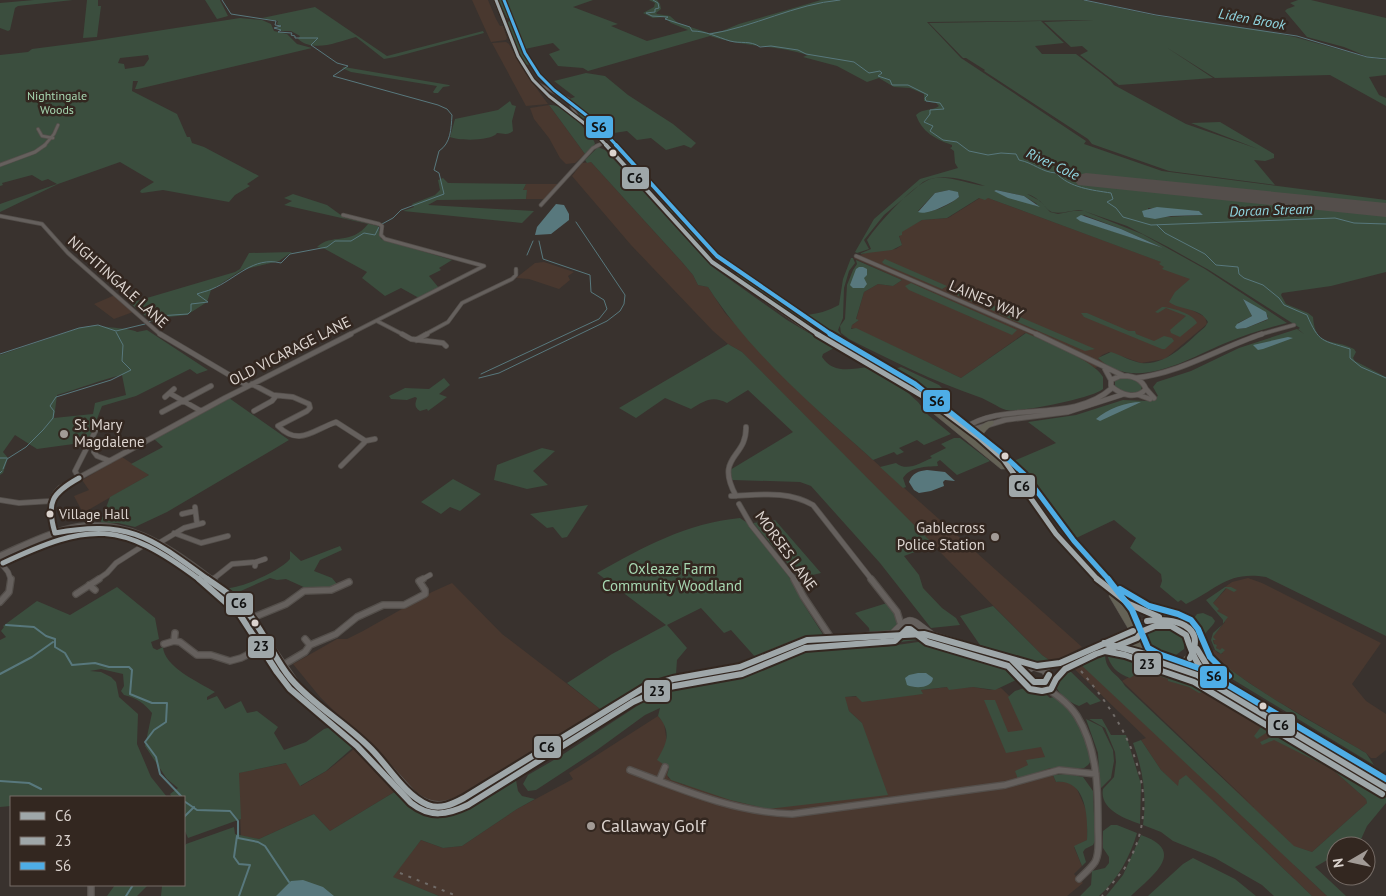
<svg xmlns="http://www.w3.org/2000/svg" width="1386" height="896" font-family="'PT Sans',sans-serif">
<rect width="100%" height="100%" fill="#39322e"/>
<path fill="#49382f" d="M 472,0 L 488,0 L 496,19 L 500,26 L 503,26 L 507,38 L 506,40 L 491,42 Z
M 506,42 L 509,44 L 526,74 L 548,104 L 526,106 L 492,43 Z
M 549,105 L 585,154 L 575,163 L 566,164 L 560,158 L 549,138 L 534,119 L 530,108 Z
M 591,162 L 682,262 L 693,275 L 698,285 L 708,287 L 725,313 L 784,377 L 826,418 L 1082,647 L 1069,654 L 1076,661 L 1087,656 L 1094,660 L 1254,807 L 1122,681 L 1143,669 L 1203,691 L 1275,735 L 1287,745 L 1332,769 L 1366,799 L 1367,803 L 1312,852 L 1296,847 L 1294,865 L 1327,896 L 1312,896 L 1213,801 L 1200,808 L 1161,770 L 1141,740 L 1146,738 L 1062,657 L 1052,662 L 1042,655 L 742,352 L 728,344 L 713,331 L 631,245 L 572,176 L 582,163 Z
M 526,184 L 558,184 L 544,199 L 526,199 L 527,190 L 523,190 Z
M 983,196 L 1162,262 L 1165,267 L 1203,284 L 1188,308 L 1205,317 L 1207,324 L 1165,359 L 1141,363 L 1109,352 L 1102,355 L 1098,359 L 1106,363 L 1095,368 L 1068,353 L 1025,333 L 961,378 L 856,329 L 851,328 L 852,325 L 859,320 L 856,320 L 864,292 L 878,284 L 893,286 L 902,280 L 853,258 L 870,251 L 896,249 L 902,245 L 899,235 L 902,235 L 902,231 L 922,220 L 948,218 Z
M 544,262 L 574,272 L 568,276 L 570,280 L 559,289 L 529,279 L 516,278 L 535,263 Z
M 115,295 L 133,312 L 114,319 L 94,304 Z
M 122,457 L 149,475 L 83,513 L 74,496 L 89,490 L 82,480 Z
M 1248,578 L 1262,583 L 1381,643 L 1352,684 L 1366,701 L 1386,714 L 1386,750 L 1376,758 L 1371,758 L 1366,753 L 1272,698 L 1227,668 L 1209,651 L 1215,650 L 1218,653 L 1223,654 L 1216,648 L 1212,637 L 1225,622 L 1212,604 L 1226,589 L 1225,587 L 1232,582 Z
M 452,583 L 502,634 L 600,709 L 451,800 L 437,802 L 426,800 L 413,789 L 320,697 L 293,664 L 337,639 L 347,639 L 363,631 L 432,592 Z
M 948,687 L 949,689 L 973,687 L 990,690 L 1001,688 L 1023,709 L 1041,721 L 1047,763 L 1056,782 L 1068,782 L 1076,787 L 1088,814 L 1087,840 L 1074,847 L 1082,866 L 1074,874 L 1083,883 L 1067,896 L 439,896 L 392,877 L 421,840 L 443,848 L 462,846 L 517,809 L 573,779 L 569,773 L 658,716 L 664,723 L 667,743 L 668,778 L 685,785 L 862,723 L 849,711 L 844,697 L 922,694 L 921,690 Z
M 359,745 L 401,788 L 330,831 L 314,814 L 259,839 L 241,836 L 238,773 L 287,763 L 301,786 L 328,770 Z"/>
<path fill="#3b4e3e" fill-rule="evenodd" d="M 34,0 L 73,0 L 18,6 L 15,8 L 10,30 L 8,31 L 0,28 L 0,3 Z
M 87,0 L 98,0 L 98,6 L 101,6 L 97,37 L 83,38 Z
M 205,0 L 220,0 L 228,16 L 217,19 Z
M 498,0 L 593,0 L 573,7 L 618,24 L 611,26 L 647,41 L 688,30 L 671,23 L 664,17 L 653,18 L 643,13 L 654,7 L 655,3 L 649,0 L 657,0 L 660,4 L 661,9 L 656,13 L 657,14 L 670,16 L 678,23 L 709,33 L 722,31 L 739,24 L 821,0 L 1082,0 L 1157,16 L 1260,30 L 1295,37 L 1366,57 L 1386,60 L 1386,75 L 1369,77 L 1379,95 L 1386,98 L 1386,106 L 1330,75 L 1215,78 L 1166,47 L 1213,78 L 1119,85 L 1080,55 L 1088,51 L 1082,46 L 1071,47 L 1044,22 L 1094,20 L 927,22 L 961,58 L 1086,141 L 1084,144 L 1087,145 L 1162,171 L 1386,200 L 1386,207 L 1364,206 L 1386,208 L 1386,212 L 1085,182 L 1078,180 L 1082,176 L 1070,175 L 1081,183 L 1386,214 L 1386,272 L 1331,286 L 1282,293 L 1281,295 L 1286,304 L 1308,313 L 1313,317 C 1315,348 1333,338 1354,349 L 1356,352 L 1353,358 L 1355,361 L 1386,377 L 1386,636 L 1266,577 C 1227,571 1218,589 1186,604 L 1181,600 L 1178,602 L 1160,587 L 1162,581 L 1161,574 L 1130,548 L 1136,538 L 1114,520 L 1070,541 L 1013,465 L 1016,460 L 1056,443 L 1028,422 L 1076,415 L 1123,400 L 1147,401 L 1158,396 L 1153,387 L 1157,382 L 1191,371 L 1239,348 L 1297,329 L 1304,334 L 1298,329 L 1300,328 L 1209,270 L 1168,247 L 1127,226 L 1084,211 C 1074,208 1063,215 1052,212 C 1046,210 1041,198 1027,194 L 1040,201 L 1050,212 L 1058,214 L 1073,211 L 1084,211 L 1142,234 L 1205,269 L 1287,323 C 1267,328 1247,334 1228,342 C 1190,357 1136,394 1098,358 L 1111,352 C 1121,355 1130,361 1141,363 C 1167,366 1187,342 1205,327 L 1208,322 C 1200,307 1181,311 1169,302 L 1175,292 L 1190,279 L 1162,269 L 1164,267 L 1159,264 L 1161,262 L 988,198 L 985,200 L 979,198 L 947,218 L 922,220 L 902,232 L 902,235 L 899,236 L 902,245 L 892,250 L 859,254 L 871,249 L 867,240 C 878,224 916,180 935,178 C 951,176 969,184 985,186 C 968,180 940,172 923,182 L 884,215 L 864,240 L 869,249 L 857,253 L 855,252 L 874,219 L 920,179 L 958,168 L 955,163 L 954,151 L 950,148 L 952,147 L 952,145 C 935,139 922,132 916,115 C 923,108 933,111 939,106 L 936,103 L 924,101 L 924,94 L 910,88 L 894,87 L 879,78 L 867,82 L 837,66 L 803,57 L 808,55 C 776,45 742,47 710,36 L 588,71 L 583,68 L 558,66 L 549,54 L 560,50 L 553,43 L 525,49 L 534,64 L 525,65 L 507,24 L 509,21 L 514,19 L 507,18 ZM 949,190 L 958,193 L 959,197 C 949,205 931,215 918,211 L 935,193 ZM 996,190 L 1024,196 L 1037,204 L 1036,206 L 994,191 ZM 1148,208 L 1199,211 L 1203,215 L 1149,218 ZM 1084,215 L 1121,229 L 1163,248 L 1079,220 ZM 1243,299 L 1268,316 L 1267,320 L 1246,328 L 1237,329 L 1238,323 L 1252,316 Z
M 1298,0 L 1311,0 L 1386,18 L 1386,59 L 1368,57 L 1344,47 L 1307,37 L 1285,11 L 1287,9 L 1295,6 L 1290,3 Z
M 315,7 L 387,56 L 483,31 L 484,33 L 395,57 L 384,59 L 356,37 C 337,42 314,53 298,39 L 300,36 L 291,31 L 282,31 L 277,28 L 282,26 L 277,24 L 278,21 L 262,18 Z
M 240,18 L 262,20 L 271,24 L 274,31 L 287,34 L 297,44 L 312,48 L 138,89 L 135,89 L 138,81 L 133,81 L 132,91 L 177,114 L 187,137 L 190,137 L 192,143 L 204,147 L 259,176 L 247,184 L 250,186 L 235,195 L 229,202 L 163,190 L 142,193 L 140,192 L 141,190 L 154,182 L 120,162 L 58,184 L 0,212 L 0,204 L 57,184 L 48,179 L 42,181 L 32,175 L 2,183 L 3,185 L 0,186 L 0,55 L 28,52 L 32,49 L 86,42 ZM 148,55 L 149,59 L 144,66 L 125,69 L 124,64 L 118,63 L 120,58 Z
M 1041,21 L 1064,43 L 1035,46 L 1042,54 L 1076,54 L 1110,80 L 1114,85 L 1186,124 L 1258,149 L 1191,123 L 1220,122 L 1274,154 L 1274,158 L 1265,161 L 1254,160 L 1275,185 L 1169,171 L 1092,144 L 1088,139 L 984,71 L 985,70 L 966,58 L 963,58 L 929,23 Z
M 344,67 L 449,85 L 450,86 L 443,87 L 438,93 L 434,93 L 433,92 L 437,86 L 351,72 L 342,68 Z
M 586,73 L 605,76 L 628,95 L 673,124 L 696,143 L 691,148 L 684,145 L 666,150 L 651,138 L 637,140 L 627,131 L 601,135 L 588,121 L 581,117 L 569,99 L 575,97 L 554,81 Z
M 510,101 L 512,105 L 516,106 L 512,121 L 513,131 C 507,136 503,133 497,133 C 492,141 459,141 450,137 L 455,119 L 498,110 Z
M 549,105 C 567,104 584,128 594,141 L 595,144 L 585,154 Z
M 598,147 L 605,150 L 711,266 L 787,320 L 834,348 L 823,354 L 822,357 C 833,374 851,369 868,367 L 908,393 L 918,402 L 928,415 L 951,434 L 924,445 L 917,440 L 899,448 L 904,452 L 897,455 L 894,452 L 873,460 C 814,407 751,354 708,287 L 698,285 L 693,275 L 682,262 L 591,162 L 587,163 L 585,160 Z
M 443,178 L 448,183 L 526,184 L 523,190 L 527,190 L 526,199 L 437,200 L 428,205 L 534,211 L 522,223 L 403,211 L 414,207 L 412,204 L 435,195 L 440,190 L 438,180 Z
M 293,194 L 327,205 L 345,218 L 378,226 L 381,239 L 452,260 L 439,268 L 441,270 L 429,276 L 439,288 L 419,298 L 401,288 L 385,296 L 362,278 L 367,272 L 325,249 L 317,247 C 331,233 351,246 368,224 L 284,205 L 292,201 L 284,198 Z
M 662,204 L 674,208 L 709,243 L 674,212 L 672,213 L 701,241 L 694,241 Z
M 292,252 L 279,261 L 242,270 L 211,290 L 207,302 L 187,315 L 168,317 L 154,323 L 130,303 L 235,272 L 240,269 L 249,253 Z
M 851,258 L 853,258 L 855,263 L 849,271 L 844,288 L 843,318 L 838,330 L 843,338 L 817,323 L 808,326 L 733,275 L 744,272 L 806,315 C 817,314 828,311 839,305 L 843,279 Z
M 885,259 L 947,286 L 942,289 L 884,264 L 882,262 Z
M 856,260 L 902,280 L 893,286 L 878,284 L 864,292 L 856,319 L 859,320 L 852,325 L 851,329 L 856,328 L 961,378 L 1026,333 C 1044,341 1095,361 1103,377 L 1103,389 C 1093,398 1019,413 1006,410 C 997,407 988,400 979,397 C 933,381 892,361 849,339 L 841,333 L 840,326 L 845,319 L 847,285 L 853,270 L 857,264 Z
M 911,283 L 1017,330 L 1012,335 L 909,290 L 905,286 Z
M 952,288 L 999,308 L 994,311 L 947,291 Z
M 1162,307 C 1171,307 1194,314 1197,323 L 1180,337 L 1171,333 L 1170,330 L 1186,316 L 1166,308 L 1158,313 L 1155,312 Z
M 1004,310 L 1095,349 L 1085,351 L 999,314 Z
M 1081,313 L 1087,313 L 1129,331 L 1135,331 L 1136,334 L 1154,341 L 1164,336 L 1172,338 L 1174,341 L 1165,349 L 1162,349 L 1084,317 Z
M 96,325 C 106,328 132,328 137,332 L 147,330 L 208,370 L 197,374 L 190,369 L 136,396 L 102,406 L 88,442 L 37,449 L 15,435 L 3,452 L 8,458 L 3,473 L 0,475 L 0,355 L 79,328 ZM 122,375 L 126,395 L 95,403 L 93,414 L 54,418 L 57,395 C 79,389 99,380 122,375 Z
M 728,344 L 742,352 L 934,545 L 904,556 L 919,575 L 923,588 L 942,608 L 956,618 L 960,625 L 931,628 L 880,563 L 811,486 L 800,482 L 733,480 L 730,478 L 730,470 L 793,432 L 748,390 L 727,403 C 712,395 704,401 691,409 L 665,398 L 636,418 L 619,408 Z
M 901,367 L 939,385 L 942,388 L 940,391 L 927,395 L 888,371 Z
M 1125,377 L 1134,379 L 1142,386 L 1141,390 C 1133,395 1122,392 1115,386 L 1115,381 Z
M 444,378 L 450,385 L 439,394 L 447,397 L 428,411 L 427,409 L 420,411 C 414,407 415,404 417,398 L 415,397 L 407,400 L 391,399 L 389,396 L 405,388 L 429,389 Z
M 229,398 L 289,440 L 167,512 L 135,527 L 118,523 L 100,524 L 110,497 L 149,475 L 131,464 L 163,447 L 154,439 Z
M 954,438 L 960,438 L 990,461 L 957,475 L 940,460 L 937,462 L 938,466 C 926,467 911,466 903,478 L 906,487 L 903,488 L 880,467 L 896,463 C 907,472 920,463 932,458 L 930,456 L 946,448 L 941,444 Z
M 542,448 L 555,451 L 533,471 L 548,485 L 527,489 L 494,480 L 497,465 Z
M 453,479 L 481,494 L 460,511 L 450,507 L 441,514 L 421,502 Z
M 588,505 L 567,537 L 562,538 L 553,527 L 547,528 L 530,514 Z
M 740,518 L 749,524 L 793,582 L 801,600 L 824,636 L 757,659 L 731,630 L 724,633 L 701,608 L 667,625 L 687,648 L 677,660 L 676,674 L 639,686 L 600,709 L 567,683 L 612,654 L 666,625 L 597,573 C 643,547 687,523 740,518 Z
M 775,520 L 821,573 L 800,578 L 753,523 Z
M 340,546 L 342,550 L 320,560 L 314,571 L 332,578 L 337,584 L 332,587 L 308,589 L 286,579 L 277,580 L 270,578 L 234,594 L 227,588 C 242,588 280,571 290,559 L 290,551 L 301,561 Z
M 117,587 L 155,618 L 159,639 L 151,642 L 153,648 L 157,650 L 163,647 C 164,667 200,683 215,692 L 207,697 L 207,700 L 217,696 L 225,709 L 241,701 L 247,713 L 257,711 L 278,727 L 274,733 L 284,750 L 306,742 L 324,729 L 335,726 L 357,744 L 326,771 L 300,786 L 286,763 L 239,773 L 241,819 L 188,838 L 184,829 L 184,797 L 172,797 L 170,794 L 178,788 L 167,779 L 145,746 L 152,713 C 144,703 137,698 124,695 L 121,691 L 124,686 L 123,674 L 101,669 L 90,671 L 101,672 L 111,677 L 116,682 L 119,697 L 138,714 L 137,744 L 151,777 L 167,797 L 11,797 L 11,806 L 0,807 L 0,640 L 6,637 L 1,631 L 4,627 L 3,626 L 37,601 L 70,615 Z
M 1225,587 L 1231,587 L 1237,590 L 1234,592 L 1226,588 L 1213,603 L 1219,609 L 1217,611 L 1228,617 L 1213,637 L 1216,640 L 1213,640 L 1214,644 L 1217,645 L 1216,648 L 1220,650 L 1222,648 L 1225,650 L 1221,654 L 1215,650 L 1211,640 L 1213,633 L 1223,624 L 1223,620 L 1206,600 Z
M 887,603 L 897,616 L 897,626 L 893,631 L 870,634 L 869,628 L 855,613 Z
M 993,606 L 1042,655 L 1052,662 L 1030,662 L 980,645 L 960,616 Z
M 1203,613 L 1212,617 L 1215,621 C 1212,629 1201,632 1205,643 C 1214,670 1337,735 1366,753 L 1374,765 L 1219,671 L 1206,653 L 1197,623 L 1197,619 L 1194,618 L 1197,614 Z
M 1166,625 L 1181,631 L 1184,638 L 1184,649 L 1172,658 C 1145,658 1132,631 1166,625 Z
M 922,636 L 1012,662 L 1021,670 L 1021,675 L 1018,679 L 1009,665 L 1004,661 L 932,641 L 917,640 L 876,645 L 844,642 L 872,638 Z
M 829,642 L 796,649 L 752,670 L 651,692 L 580,741 L 519,776 L 516,772 L 517,769 L 616,706 L 653,687 L 741,670 L 798,644 Z
M 918,642 L 929,643 L 999,662 L 1006,665 L 1016,680 L 995,690 L 973,687 L 949,690 L 947,687 L 921,690 L 923,694 L 862,702 L 856,696 L 845,697 L 849,711 L 862,723 L 888,795 L 768,809 L 730,800 L 671,780 L 667,775 L 669,768 L 657,760 C 667,743 672,732 658,716 L 660,708 L 645,715 L 597,750 L 536,790 L 528,791 L 523,784 L 528,775 L 559,757 L 657,693 L 753,674 L 797,651 L 812,647 L 852,644 L 883,647 Z
M 1110,649 C 1122,648 1134,656 1144,662 L 1145,668 L 1130,678 C 1118,674 1109,666 1107,653 Z
M 1099,651 L 1105,653 C 1105,672 1117,672 1125,686 L 1294,846 L 1312,852 L 1367,803 L 1366,799 L 1332,769 L 1274,740 L 1262,745 L 1260,742 L 1275,735 L 1269,731 L 1257,739 L 1254,736 L 1261,727 L 1203,692 L 1199,693 L 1189,687 L 1168,681 L 1168,679 L 1151,673 L 1153,669 C 1202,671 1253,717 1293,742 C 1323,761 1358,773 1386,795 L 1386,803 L 1367,826 L 1358,846 L 1336,846 L 1336,855 L 1315,867 L 1346,896 L 1327,896 L 1077,661 L 1087,656 L 1091,658 L 1092,654 Z
M 1069,665 L 1072,667 L 1068,669 L 1101,701 L 1090,705 L 1087,702 L 1079,706 C 1059,698 1042,677 1069,665 Z
M 1027,687 L 1039,688 L 1050,698 L 1054,697 C 1079,717 1083,730 1092,760 L 1088,765 L 1084,768 L 1050,768 L 1018,779 L 1015,771 L 1028,765 L 1026,760 L 1045,757 L 1041,747 L 1006,753 L 984,700 L 995,700 L 1008,732 L 1023,730 L 1008,697 L 1015,691 Z
M 1086,719 L 1102,727 L 1113,750 L 1114,761 L 1111,778 L 1100,789 L 1098,753 Z
M 1089,719 L 1102,719 L 1111,735 L 1126,735 L 1141,784 L 1140,824 C 1125,819 1099,809 1103,789 L 1114,777 L 1116,762 L 1115,752 L 1105,728 Z
M 1141,740 L 1161,770 L 1178,786 L 1179,780 L 1186,775 L 1312,896 L 1274,896 L 1262,885 L 1215,858 L 1173,841 L 1161,832 L 1143,825 C 1147,796 1143,770 1133,743 Z
M 508,774 L 511,774 L 515,778 L 471,805 L 470,801 L 473,796 Z
M 1066,774 L 1083,777 L 1093,791 L 1095,841 L 1093,845 L 1085,849 L 1083,852 L 1086,862 L 1082,866 L 1074,846 L 1087,840 C 1088,818 1087,779 1056,782 L 1053,775 Z
M 516,780 L 518,791 L 522,796 L 535,799 L 517,809 L 462,846 L 443,848 L 421,840 L 393,877 L 439,896 L 161,896 L 162,886 L 165,885 L 184,885 L 184,847 L 186,844 L 234,827 L 235,834 L 259,839 L 314,814 L 330,831 L 401,788 C 422,811 434,817 464,803 L 468,809 Z
M 1111,825 L 1117,825 L 1137,833 C 1130,857 1118,879 1099,896 L 1080,896 L 1091,885 L 1092,871 L 1105,868 L 1109,863 L 1109,857 L 1103,848 L 1103,831 Z
M 1141,835 C 1188,851 1152,876 1131,896 L 1106,896 L 1123,875 Z
M 1193,858 L 1235,879 L 1256,896 L 1148,896 L 1183,864 Z
M 115,885 L 148,885 L 137,896 L 107,896 Z"/>
<path fill="#58787d" d="M 949,190 L 958,192 L 959,197 C 952,203 927,216 918,212 L 935,193 Z
M 996,190 L 1024,196 L 1040,207 L 1008,198 L 994,191 Z
M 556,204 L 564,205 L 569,214 L 569,220 L 551,234 L 535,235 L 537,227 Z
M 1157,207 L 1199,211 L 1203,215 L 1171,216 L 1155,219 L 1144,217 L 1142,211 Z
M 1081,215 L 1121,229 L 1163,248 L 1080,221 L 1076,218 Z
M 859,267 L 863,267 L 867,269 L 867,275 L 864,278 L 867,284 L 864,288 L 853,288 L 850,285 L 856,269 Z
M 1243,299 L 1266,312 L 1268,319 L 1246,328 L 1237,329 L 1235,327 L 1237,324 L 1252,316 Z
M 1288,337 L 1293,338 L 1263,349 L 1258,350 L 1253,345 Z
M 1141,402 L 1100,421 L 1096,419 C 1107,409 1126,402 1141,402 Z
M 927,470 L 945,472 L 955,481 L 945,480 L 943,482 L 944,486 L 931,491 L 919,493 L 914,490 L 909,482 C 912,473 919,471 927,470 Z
M 918,673 L 926,673 L 933,678 C 932,688 916,689 907,685 L 905,678 L 909,675 Z
M 303,880 L 323,887 L 334,896 L 276,896 L 291,881 Z"/>
<g fill="none" stroke-linecap="round" stroke-linejoin="round">
<path stroke="#58787d" stroke-width="1" d="M 222,0 L 231,14 L 276,21 L 275,25 L 281,26 L 274,28 L 281,30 L 278,32 L 292,33 L 291,35 L 295,36 L 295,38 L 318,38 L 311,45 L 337,63 L 348,66 L 333,76 L 438,105 L 447,109 L 452,115 C 451,129 451,143 439,151 L 434,170 L 439,173 L 444,194 L 401,210 L 393,218 L 382,224
M 653,0 L 658,3 L 659,8 L 655,9 L 655,12 L 646,13 L 652,16 L 668,17 L 665,19 L 690,27 L 692,31 C 706,31 717,37 730,41 C 741,44 750,40 760,47 L 771,46 L 798,50 L 806,54 L 854,62 L 869,73 L 880,71 L 882,73 L 878,76 L 890,80 L 892,85 L 908,85 L 928,95 L 925,98 L 926,101 L 940,103 L 944,109 L 930,110 L 930,114 L 924,122 L 933,126 L 930,131 L 943,140 L 957,142 L 969,151 L 988,155 L 1001,153 L 1016,154 L 1019,160 C 1034,163 1041,172 1056,173 C 1070,188 1092,190 1111,193 L 1113,199 L 1107,202 L 1116,208 L 1123,217 L 1151,225 L 1335,218 L 1354,223 L 1386,224
M 1084,0 L 1156,15 L 1297,36 L 1367,57 L 1386,59
M 710,34 C 754,27 795,4 840,0
M 1157,225 L 1165,233 L 1205,254 L 1216,265 L 1238,267 L 1239,274 L 1244,278 L 1263,285 L 1279,298 L 1284,305 L 1307,315 C 1319,343 1322,340 1350,349 L 1350,358 L 1361,367 L 1386,378
M 527,255 L 533,241
M 149,322 L 158,316 L 188,314 L 191,311 L 191,304 L 208,302 L 197,294 C 202,292 208,291 212,289 C 236,279 253,256 281,263 L 290,254 L 327,247 L 335,241 L 351,241 L 364,233 L 375,235 L 379,227
M 0,354 L 79,328 L 98,325 L 116,331 L 145,324
M 481,374 L 599,319 L 607,309 L 604,300 L 591,292 L 590,275 L 543,259 L 539,241
M 479,378 L 499,373 L 607,321 L 620,311 L 624,304 L 625,295 L 576,222
M 0,458 L 7,458
M 3,469 L 7,459 L 26,447 L 43,430 L 53,418 L 54,411 L 50,406 L 56,397 L 111,380 L 131,370 L 122,361 L 123,345 L 116,332
M 0,473 L 2,471"/>
<path stroke="#58787d" stroke-width="2" d="M 6,625 L 34,627 L 46,636 L 55,639 L 55,647 L 65,653 L 72,665 L 95,663 L 109,667 L 129,667 L 132,670 L 130,694 L 152,703 L 167,703 L 166,722 L 154,730 L 145,742 L 156,757 L 160,774 L 182,797
M 0,674 L 32,657 L 53,642
M 0,781 L 29,783 L 41,789
M 184,801 L 197,810 L 230,811 L 238,821 L 238,838 L 258,842 L 265,846 L 289,882
M 184,817 L 194,807
M 237,836 L 234,857 L 239,864 L 250,865 L 239,896
M 126,896 L 133,885"/>
<path fill="#544e4b" fill-rule="evenodd" d="M 1086,173 L 1386,203 L 1386,217 L 1078,185 L 1074,180 L 1078,175 Z"/>
<g stroke="#544f4b" stroke-width="4">
<path id="minor-far3" d="M 536,83 L 568,99 L 578,118
M 38,129 L 42,136 L 53,138
M 44,146 L 54,134 L 58,125
M 596,146 L 603,143"/>
</g>
<g stroke="#544f4b" stroke-width="4.5">
<path id="minor-far2" d="M 0,165 L 35,152 L 45,145
M 541,205 L 593,148 L 599,145
M 343,215 L 379,224 L 382,226 L 381,235 L 385,239 L 484,266
M 0,216 L 42,224 L 68,253 L 161,335
M 856,256 L 1039,335
M 377,321 L 404,335
M 348,335 L 484,266
M 424,335 L 448,322 L 462,303 L 512,279 L 516,275 L 516,269
M 1258,335 L 1294,325"/>
</g>
<g stroke="#544f4b" stroke-width="6">
<path id="minor-far1" d="M 160,334 L 248,386
M 402,334 L 411,339 L 443,343 L 446,346
M 1036,334 L 1124,376
M 416,340 L 427,334
M 1105,369 L 1111,380
M 1120,376 C 1132,375 1141,378 1146,389 C 1136,400 1121,395 1111,386 L 1111,380 Z
M 1135,378 C 1181,373 1219,348 1262,334
M 252,384 L 273,395 L 293,397 L 309,404 L 310,408 L 307,411 L 278,426 C 299,447 313,430 336,422 L 364,440 L 365,442 L 341,466
M 1146,389 L 1154,398
M 171,394 L 201,411
M 1139,395 L 1150,399
M 165,397 L 174,389
M 254,411 L 272,401 L 276,396
M 162,412 L 211,386
M 963,429 C 1005,399 1071,425 1112,388
M 968,431 L 1005,420 L 1068,412 L 1124,394
M 365,441 L 375,439
M 94,452 L 97,456 L 110,461
M 79,478 L 75,471 L 101,420
M 731,496 C 760,495 787,490 813,505 L 872,580
M 736,496 C 714,455 747,459 746,427
M 0,500 L 19,503 L 51,501
M 739,504 L 751,525 L 795,580
M 195,507 L 197,524
M 182,514 L 195,511
M 55,533 C 49,517 46,501 60,488 L 225,398 L 351,334
M 174,533 L 201,543 L 228,536
M 159,543 L 184,528 L 203,523
M 0,562 L 8,572 L 11,580
M 256,562 L 265,559
M 97,580 L 107,573 L 116,563 L 152,540
M 212,580 L 232,564 L 256,562 L 255,566
M 421,580 L 430,575"/>
</g>
<g stroke="#544f4b" stroke-width="8">
<path id="minor" d="M 794,579 L 803,596 L 831,638
M 871,579 L 897,612 L 901,625
M 211,581 L 214,579
M 89,585 L 95,590
M 76,594 L 99,579
M 0,602 L 9,592 L 11,579
M 252,618 L 286,604 L 304,591 L 331,590 L 349,582
M 305,639 L 310,645
M 174,641 L 175,633
M 164,644 L 174,641 L 180,642 L 197,655 L 211,655 L 230,661 L 241,658 L 269,644
M 283,665 L 305,652 L 310,645 L 336,634 L 357,617 L 383,605 L 404,605 L 425,594 L 425,590 L 419,581 L 423,579
M 1040,684 C 1054,693 1068,702 1077,716 C 1098,750 1098,790 1098,828 C 1098,838 1100,853 1095,862 C 1091,868 1084,874 1079,879
M 630,770 C 683,790 734,812 792,814 L 1005,785 L 1059,770 L 1096,774
M 659,781 L 665,767
M 91,885 L 91,896"/>
</g>
<g stroke="#544f4b" stroke-width="8">
<path id="tertiary-far1" d="M 0,556 C 21,547 42,536 64,530 C 121,514 168,546 211,580"/>
</g>
<g stroke="#544f4b" stroke-width="9">
<path id="tertiary" d="M 209,579 L 231,596 L 246,611 L 295,683 L 309,698 L 367,745 L 413,795 C 431,809 445,808 464,798 L 645,687 L 673,679 L 740,667 L 803,641 L 899,634 L 930,635 L 1033,666
M 893,634 C 912,615 909,619 930,634
M 1107,644 L 1123,646 L 1143,654
M 1033,666 L 1045,670 L 1049,677 L 1047,682 L 1035,683 L 1027,678 L 1026,670 Z
M 1037,666 L 1060,663 L 1133,631"/>
</g>
<g stroke="#544f4b" stroke-width="1">
<path id="trunk" d="M 494,0 L 498,0 L 520,56 L 535,79 L 551,95 L 591,126 L 714,261 L 805,325 L 929,396 L 976,432 C 979,427 986,420 993,421 L 994,423 C 989,428 985,430 982,437 L 1007,458 L 1059,532 L 1106,583 L 1132,602 L 1160,614 L 1180,618 L 1191,625 L 1199,638 L 1201,647 L 1211,665 L 1231,682 L 1386,774 L 1386,792 L 1202,682 L 1168,667 L 1156,664 L 1146,660 L 1138,653 L 1132,644 L 1129,630 L 1109,596 L 1110,594 L 1100,587 L 1053,536 L 1006,469 L 1001,469 L 923,405 L 922,403 L 925,401 L 923,400 L 801,327 L 710,263 L 587,128 L 547,97 L 531,81 L 516,56 ZM 1122,603 L 1126,606 L 1149,616 L 1134,624 ZM 1159,620 C 1177,619 1192,632 1191,650 C 1188,654 1184,658 1179,660 C 1161,665 1138,649 1138,631 L 1150,623 ZM 1197,656 L 1205,669 L 1220,684 L 1208,676 L 1183,666 L 1192,662 Z"/>
</g>
<use href="#minor-far3" stroke="#65605d" stroke-width="2.5"/>
<use href="#minor-far2" stroke="#65605d" stroke-width="3"/>
<use href="#minor-far1" stroke="#65605d" stroke-width="4.5"/>
<use href="#minor" stroke="#65605d" stroke-width="5.5"/>
<use href="#tertiary-far1" stroke="#65605d" stroke-width="5.5"/>
<use href="#tertiary" stroke="#65605d" stroke-width="8"/>
<use href="#trunk" fill="#646256" fill-rule="evenodd"/>
<path stroke="#706b68" stroke-width="2" stroke-dasharray="3 6" stroke-linecap="butt" d="M 1081,671 C 1128,726 1169,799 1124,869 C 1117,878 1109,887 1102,896
M 400,873 L 457,896"/>
<g stroke="#332720" stroke-width="5.5">
<path id="bus-1-far3" d="M 496,0 L 518,56 L 533,80 L 549,96 L 589,127 L 607,146"/>
</g>
<g stroke="#332720" stroke-width="7">
<path id="bus-1-far2" d="M 606,145 L 712,262 L 819,335"/>
</g>
<g stroke="#332720" stroke-width="9">
<path id="bus-1-far1" d="M 817,334 L 926,398 L 978,437 L 1004,460 L 1056,534 L 1098,580
M 55,533 C 129,519 151,538 209,580
M 55,533 C 46,502 52,493 79,478"/>
</g>
<g stroke="#332720" stroke-width="10">
<path id="bus-1" d="M 207,579 C 222,589 237,599 248,613 C 265,633 274,659 291,679 C 315,707 349,725 374,752 C 390,769 406,796 428,805 C 440,810 453,804 464,798 L 645,687 L 673,679 L 740,667 L 807,640 L 924,634 L 1037,666 L 1060,663 L 1133,631
M 1097,579 L 1129,604 L 1159,617
M 1147,621 C 1173,617 1208,625 1190,658
M 1104,643 L 1145,654 L 1156,661 L 1197,675 L 1386,788
M 1197,649 L 1208,667 L 1224,682
M 1011,659 L 1034,682 L 1045,682 L 1049,675"/>
</g>
<g stroke="#332720" stroke-width="9">
<path id="bus-2-far1" d="M 3,563 C 91,522 120,520 200,580"/>
</g>
<g stroke="#332720" stroke-width="10">
<path id="bus-2" d="M 199,579 L 240,615 L 277,672 L 290,689 L 357,746 L 411,803 C 430,818 447,815 468,805 L 633,702 L 664,688 L 742,674 L 805,648 L 895,641 L 907,629 L 910,629 L 927,642 L 1008,666 L 1030,689 L 1042,691 L 1051,689 L 1056,679 L 1065,669 L 1096,654 L 1105,651 L 1125,655 L 1142,661 L 1153,668 L 1194,682 L 1382,794
M 1105,651 L 1137,638 L 1143,631 L 1155,626 L 1171,626 L 1186,635 C 1194,660 1199,669 1219,687"/>
</g>
<g stroke="#332720" stroke-width="5.5">
<path id="bus-3-far3" d="M 504,0 L 525,53 L 539,75 L 554,90 L 595,122 L 617,146"/>
</g>
<g stroke="#332720" stroke-width="7">
<path id="bus-3-far2" d="M 616,145 L 717,256 L 832,335"/>
</g>
<g stroke="#332720" stroke-width="9">
<path id="bus-3-far1" d="M 830,334 L 915,384 L 1000,452 L 1024,474 L 1074,541 L 1109,580"/>
</g>
<g stroke="#332720" stroke-width="10">
<path id="bus-3" d="M 1108,579 L 1132,610 L 1148,648 L 1159,654 L 1201,669 L 1386,779
M 1120,589 L 1149,606 L 1178,614 L 1191,620 L 1198,629 L 1210,657 L 1229,676"/>
</g>
<use href="#bus-1-far3" stroke="#9fa7a9" stroke-width="3"/>
<use href="#bus-1-far2" stroke="#9fa7a9" stroke-width="4"/>
<use href="#bus-1-far1" stroke="#9fa7a9" stroke-width="5"/>
<use href="#bus-1" stroke="#9fa7a9" stroke-width="6"/>
<use href="#bus-2-far1" stroke="#9fa7a9" stroke-width="5"/>
<use href="#bus-2" stroke="#9fa7a9" stroke-width="6"/>
<use href="#bus-3-far3" stroke="#4eade6" stroke-width="3"/>
<use href="#bus-3-far2" stroke="#4eade6" stroke-width="4"/>
<use href="#bus-3-far1" stroke="#4eade6" stroke-width="5"/>
<use href="#bus-3" stroke="#4eade6" stroke-width="6"/>
</g>
<g fill="#dbd3ce" stroke="#332720" stroke-width="2">
<circle cx="613" cy="153" r="4.5"/>
<circle cx="1005" cy="456" r="4.5"/>
<circle cx="50" cy="514" r="4.5"/>
<circle cx="255" cy="623" r="4.5"/>
<circle cx="1263" cy="706" r="4.5"/>
</g>
<g fill="#a29b96" stroke="#332720" stroke-width="2">
<circle cx="64" cy="434" r="5"/>
<circle cx="995" cy="537" r="5"/>
<circle cx="591" cy="826" r="5"/>
</g>
<g text-anchor="middle" stroke-width="5" stroke-linejoin="round" paint-order="stroke">
<g font-size="12" fill="#a7d7b1" stroke="#332720">
<text x="57" y="100">Nightingale<tspan x="57" dy="14">Woods</tspan></text>
</g>
<g font-size="14" font-style="italic" fill="#91d8e3" stroke="#332720">
<text transform="translate(1252 19) rotate(10)" y="5">Liden Brook</text>
<text transform="translate(1053 164) rotate(25)" y="5">River Cole</text>
<text transform="translate(1271 210) rotate(-2)" y="5">Dorcan Stream</text>
</g>
<g font-size="14" fill="#dbd3ce" stroke="#332720" text-anchor="start">
<text x="59" y="519">Village Hall</text>
</g>
<g font-size="15" fill="#dbd3ce" stroke="#332720">
<text transform="translate(118 282) rotate(42)" y="5">NIGHTINGALE LANE</text>
<text transform="translate(986 300) rotate(23)" y="5">LAINES WAY</text>
<text transform="translate(290 351) rotate(-27)" y="5">OLD VICARAGE LANE</text>
<text transform="translate(786 551) rotate(54)" y="5">MORSES LANE</text>
</g>
<g font-size="15" fill="#dbd3ce" stroke="#332720" text-anchor="start">
<text x="74" y="430">St Mary<tspan x="74" dy="17">Magdalene</tspan></text>
<text x="985" y="533" text-anchor="end">Gablecross<tspan x="985" dy="17">Police Station</tspan></text>
</g>
<g font-size="15" fill="#a7d7b1" stroke="#332720">
<text x="672" y="574">Oxleaze Farm<tspan x="672" dy="17">Community Woodland</tspan></text>
</g>
<g font-size="18" fill="#dbd3ce" stroke="#332720" text-anchor="start">
<text x="601" y="832">Callaway Golf</text>
</g>
</g>
<g stroke="#332720" stroke-width="2">
<rect x="585" y="115" width="29" height="24" rx="5" fill="#4eade6"/>
<rect x="621" y="166" width="29" height="24" rx="5" fill="#9fa7a9"/>
<rect x="922" y="389" width="29" height="24" rx="5" fill="#4eade6"/>
<rect x="1008" y="474" width="28" height="24" rx="5" fill="#9fa7a9"/>
<rect x="225" y="592" width="29" height="24" rx="5" fill="#9fa7a9"/>
<rect x="247" y="635" width="28" height="24" rx="5" fill="#9fa7a9"/>
<rect x="1133" y="652" width="29" height="24" rx="5" fill="#9fa7a9"/>
<rect x="1199" y="665" width="29" height="24" rx="5" fill="#4eade6"/>
<rect x="643" y="679" width="28" height="24" rx="5" fill="#9fa7a9"/>
<rect x="1267" y="713" width="29" height="24" rx="5" fill="#9fa7a9"/>
<rect x="533" y="735" width="29" height="24" rx="5" fill="#9fa7a9"/>
</g>
<g font-size="14" text-anchor="middle" font-weight="bold" fill="#111">
<text x="599" y="132">S6</text>
<text x="635" y="183">C6</text>
<text x="937" y="406">S6</text>
<text x="1022" y="491">C6</text>
<text x="239" y="608">C6</text>
<text x="261" y="651">23</text>
<text x="1147" y="669">23</text>
<text x="1214" y="681">S6</text>
<text x="657" y="696">23</text>
<text x="1281" y="730">C6</text>
<text x="547" y="752">C6</text>
</g>
<rect x="10" y="796" width="175" height="90" fill="#332720" stroke="#766c66"/>
<rect x="20" y="812" width="25" height="8" fill="#9fa7a9" stroke="#766c66"/>
<text x="55" y="821" font-size="15" fill="#dbd3ce">C6</text>
<rect x="20" y="837" width="25" height="8" fill="#9fa7a9" stroke="#766c66"/>
<text x="55" y="846" font-size="15" fill="#dbd3ce">23</text>
<rect x="20" y="862" width="25" height="8" fill="#4eade6" stroke="#766c66"/>
<text x="55" y="871" font-size="15" fill="#dbd3ce">S6</text>
<g transform="translate(1351 861) rotate(261)"><circle r="24" fill="#332720" stroke="#766c66"/>
<path d="M0-4L9 19L0 12L-9 19Z" fill="#a29b96"/>
<text y="-8" font-size="14" font-weight="bold" text-anchor="middle" fill="#dbd3ce">N</text>
</g>
</svg>
